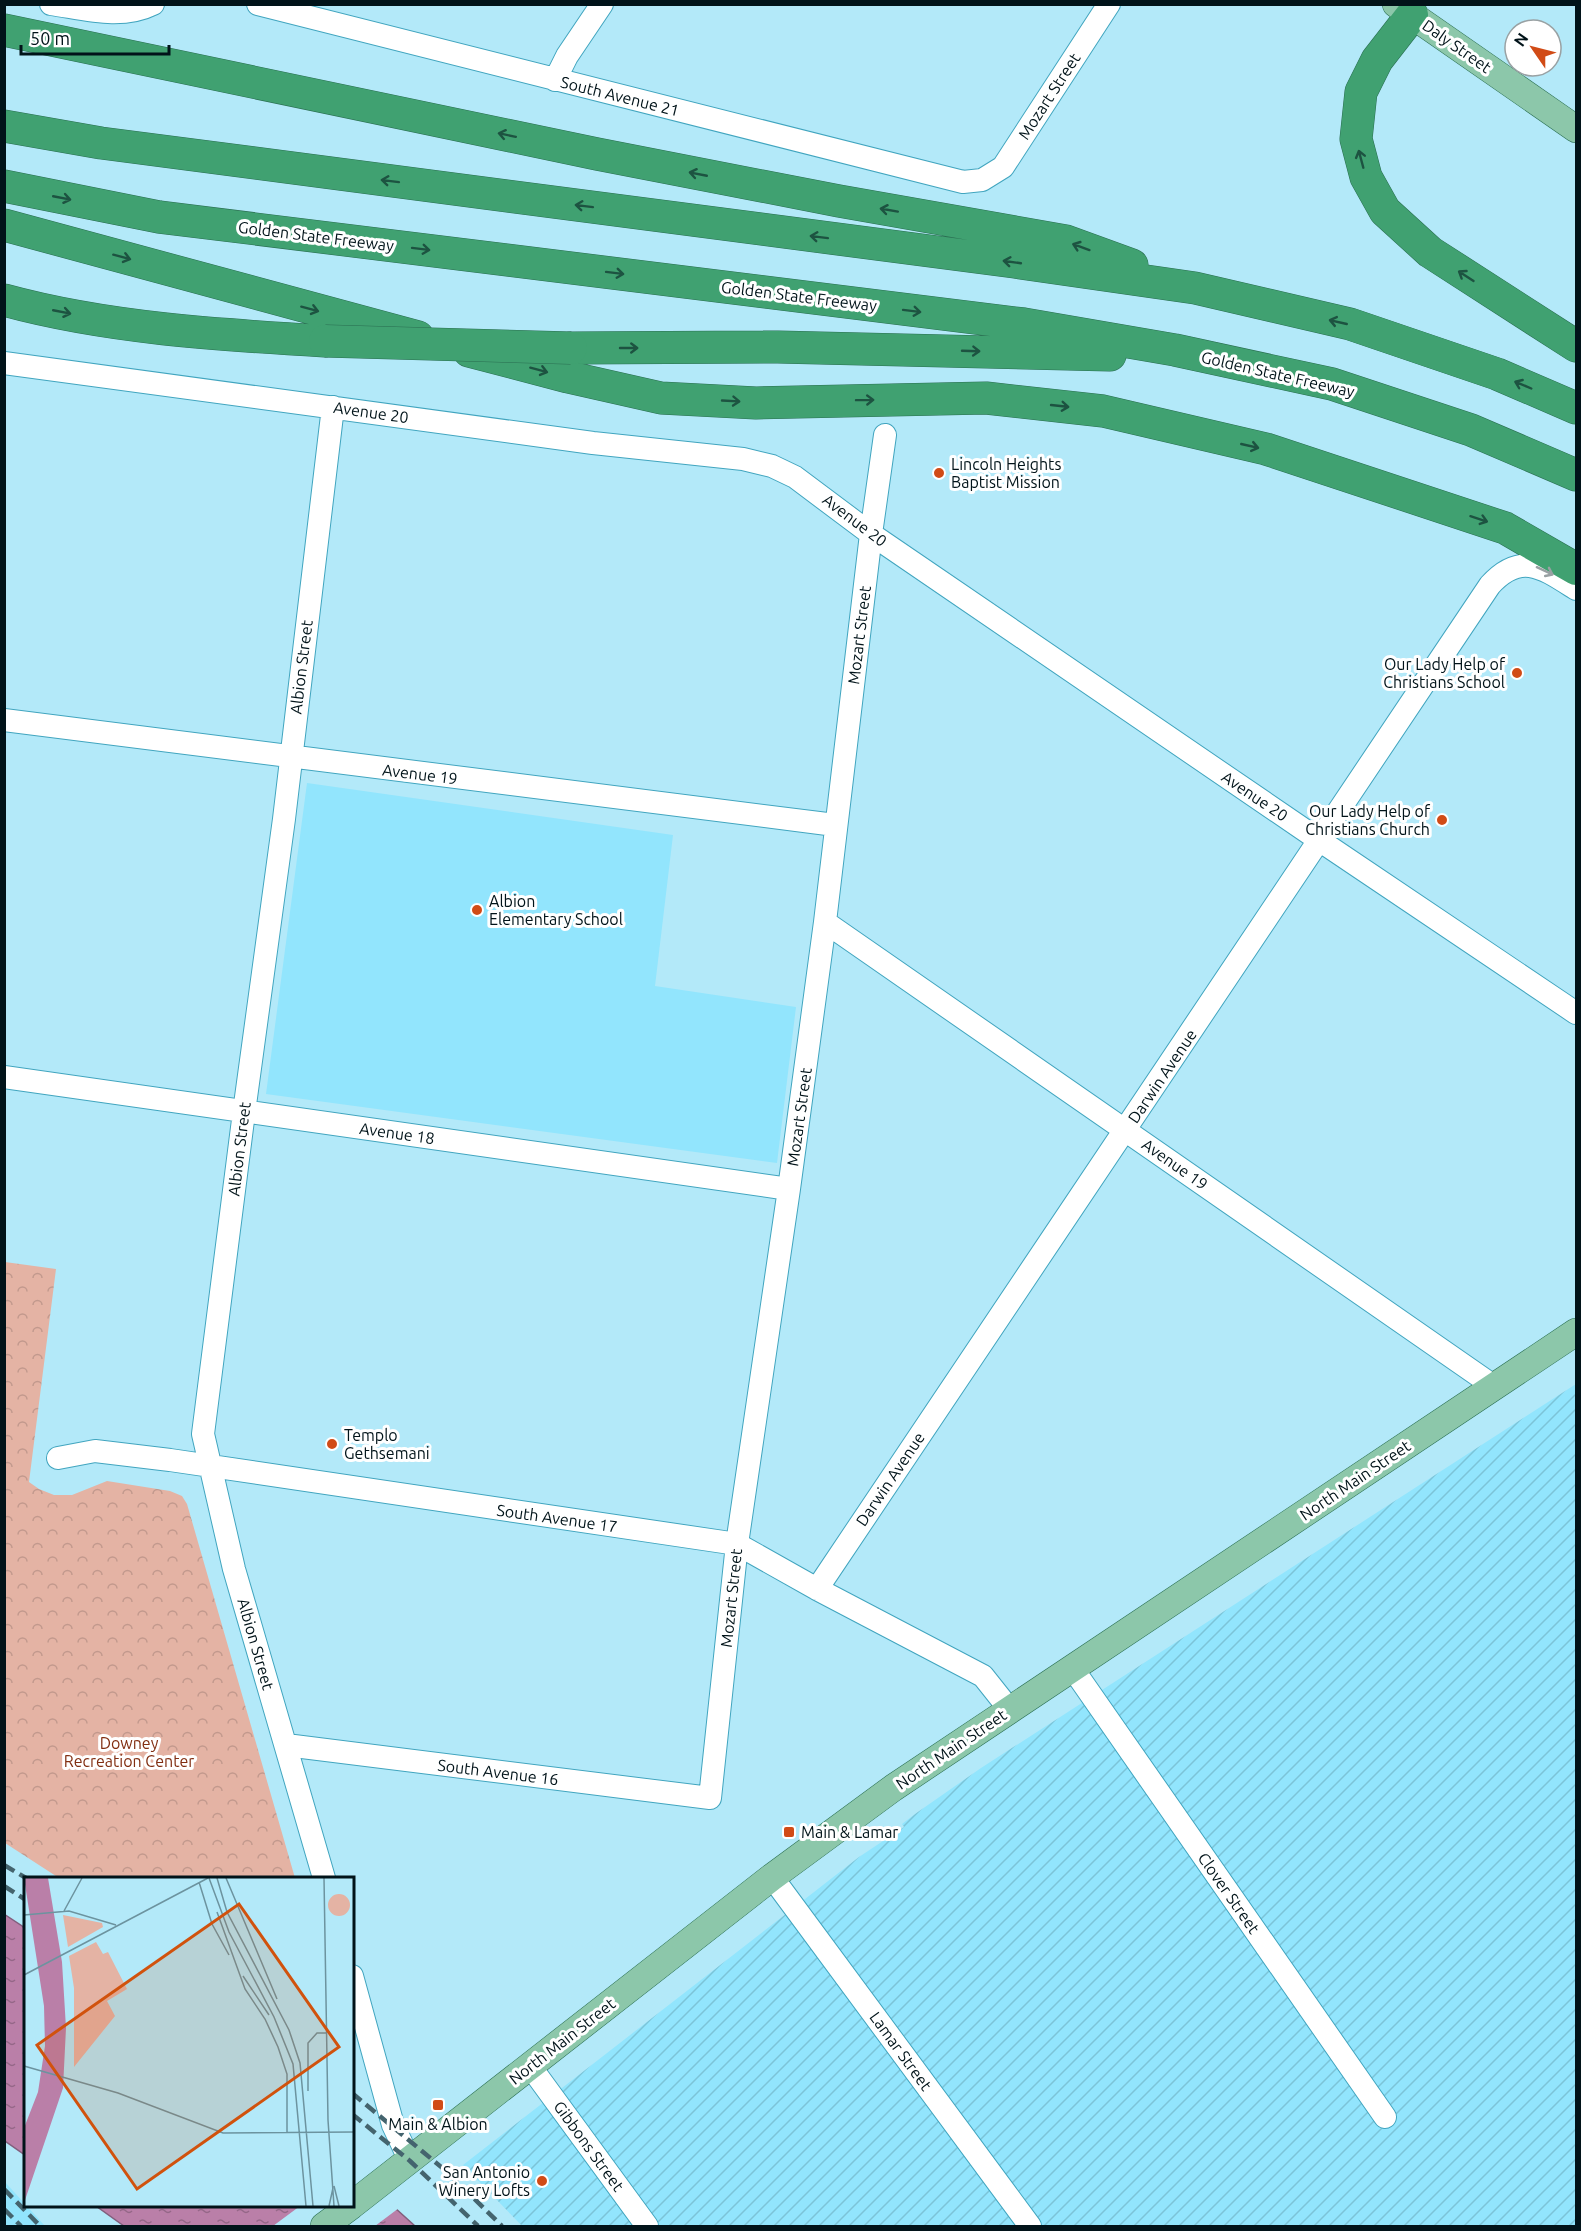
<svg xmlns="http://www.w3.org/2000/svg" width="1581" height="2231" font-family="Ubuntu,sans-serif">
<defs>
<pattern id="industrial-furrows" width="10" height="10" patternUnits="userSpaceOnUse" patternTransform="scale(1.5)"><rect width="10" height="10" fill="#92e5fd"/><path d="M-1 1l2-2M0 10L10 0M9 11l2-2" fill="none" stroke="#7cc4d8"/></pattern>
<pattern id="park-crowns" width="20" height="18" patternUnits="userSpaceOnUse" patternTransform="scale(1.5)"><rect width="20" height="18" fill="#e4b3a4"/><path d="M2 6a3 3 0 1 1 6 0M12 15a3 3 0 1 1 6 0" fill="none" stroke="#c2998d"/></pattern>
<pattern id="water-ripples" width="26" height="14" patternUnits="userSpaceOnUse" patternTransform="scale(1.5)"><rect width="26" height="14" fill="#ba7fa8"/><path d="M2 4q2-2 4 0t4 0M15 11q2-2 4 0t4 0" fill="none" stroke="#956788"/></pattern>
</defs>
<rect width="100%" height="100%" fill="#b3e9f9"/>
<path fill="#92e5fd" d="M 307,783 L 673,835 L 655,986 L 796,1007 L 777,1163 L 266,1094 Z
M 5,2182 L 14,2192 L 45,2226 L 5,2226 Z"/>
<path fill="url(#industrial-furrows)" d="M 1576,1384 L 1576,2226 L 522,2226 L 463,2165 L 859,1857 L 904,1827 L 902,1824 L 915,1814 L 981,1768 Z"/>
<path fill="url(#park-crowns)" d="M 5,1262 L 56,1269 L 29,1482 L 39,1489 L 54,1495 L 72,1495 L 107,1481 L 170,1491 L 182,1496 L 187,1504 L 295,1878 L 59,1878 L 5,1843 Z"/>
<path fill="url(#water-ripples)" stroke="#825f7d" stroke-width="1.5" d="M 4,1914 L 25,1928 L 25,2155 L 5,2141 Z
M 353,2170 L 415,2226 L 124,2226 L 96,2206 L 352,2206 Z"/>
<path fill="#b3e9f9" d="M 352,2167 L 399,2208 L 375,2226 L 273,2226 L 300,2206 L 352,2206 Z"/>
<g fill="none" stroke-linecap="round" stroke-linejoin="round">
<g stroke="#41a5bf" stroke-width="24">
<path id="minor" d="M 51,4 C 85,9 121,20 153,4
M 258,4 L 963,182 L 982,180 L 1003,167 L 1109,4
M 555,80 L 567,56 L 602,4
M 4,363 L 593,443 L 743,459 L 772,466 L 795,477 L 871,534 L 1319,840 L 1576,1013
M 4,720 L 835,825
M 825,922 L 1495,1387
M 4,1077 L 789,1189
M 58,1458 L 95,1451 L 170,1460 L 737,1544 L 817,1589 L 983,1676 L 1010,1710
M 817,1589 L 1490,585 C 1521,551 1543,568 1576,589
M 1073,1669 L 1385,2117
M 286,1745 L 710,1798 L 737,1544 L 789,1189 L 825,922 L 871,534 L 885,435
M 772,1877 L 1030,2226
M 324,1878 L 234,1569 L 203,1434 L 244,1112 L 284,819 L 333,407
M 352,1976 L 393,2125 L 410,2161
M 530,2066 L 647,2226"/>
</g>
<g stroke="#2a6f52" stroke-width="28">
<path id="major" d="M 1396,4 L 1576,129
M 352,2205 L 772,1877 L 893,1788 L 1576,1332
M 324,2226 L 351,2206"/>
</g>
<g stroke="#2a6f52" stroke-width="33">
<path id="highway" d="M 1412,15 L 1377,60 L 1361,92 L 1356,139 L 1366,177 L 1385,211 L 1430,252 L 1576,346
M 4,30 L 597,154 L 839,201 L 1066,241 L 1132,265
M 4,126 L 101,143 L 1014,262 L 1195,288 L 1350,324 L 1497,374 L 1576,408
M 4,186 L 159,217 L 1024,324 L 1175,350 L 1332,384 L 1471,430 L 1576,475
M 4,225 L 418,337
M 4,300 C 106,328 220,335 325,341
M 571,348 L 778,347 L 1110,355
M 469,351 L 568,377 L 661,398 L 756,403 L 986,398 L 1103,411 L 1266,449 L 1505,528 L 1576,569"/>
</g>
<use href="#minor" stroke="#fff" stroke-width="22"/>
<use href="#major" stroke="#8cc7aa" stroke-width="27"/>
<use href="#highway" stroke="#40a171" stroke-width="32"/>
<path stroke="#44646e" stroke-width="4.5" stroke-dasharray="12 6" stroke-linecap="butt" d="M 4,1865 L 26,1878
M 4,1886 L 26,1900
M 352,2093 L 446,2171 L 502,2226
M 352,2114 L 410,2161 L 478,2226
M 4,2189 L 40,2226
M 4,2209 L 21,2226"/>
<g stroke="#2a6f52" stroke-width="33" stroke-linecap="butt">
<path id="highway-bridge" d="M 325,341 L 571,348"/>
</g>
<use href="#highway-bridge" stroke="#40a171" stroke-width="32"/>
</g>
<defs><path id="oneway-shaft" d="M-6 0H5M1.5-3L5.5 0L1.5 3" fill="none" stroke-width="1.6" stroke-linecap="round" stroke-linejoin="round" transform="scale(1.5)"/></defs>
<g stroke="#1d5341">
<use href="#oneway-shaft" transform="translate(507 135) rotate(-168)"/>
<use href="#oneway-shaft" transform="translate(1361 159) rotate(-105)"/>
<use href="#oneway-shaft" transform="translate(698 174) rotate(-169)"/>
<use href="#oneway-shaft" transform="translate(390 181) rotate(-173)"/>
<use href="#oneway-shaft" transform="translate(62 198) rotate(11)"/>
<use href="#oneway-shaft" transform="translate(584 206) rotate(-173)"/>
<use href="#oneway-shaft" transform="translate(889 210) rotate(-170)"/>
<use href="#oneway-shaft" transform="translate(819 237) rotate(-173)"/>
<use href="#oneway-shaft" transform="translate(1081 247) rotate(-160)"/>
<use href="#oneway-shaft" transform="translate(421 249) rotate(7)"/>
<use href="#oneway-shaft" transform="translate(122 257) rotate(15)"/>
<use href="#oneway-shaft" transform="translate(1012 262) rotate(-172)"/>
<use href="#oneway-shaft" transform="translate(615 273) rotate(7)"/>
<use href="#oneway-shaft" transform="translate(1466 276) rotate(-147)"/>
<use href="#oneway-shaft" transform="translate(310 309) rotate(15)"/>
<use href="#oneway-shaft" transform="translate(912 311) rotate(7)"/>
<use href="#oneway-shaft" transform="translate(62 312) rotate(11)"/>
<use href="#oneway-shaft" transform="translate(1338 322) rotate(-167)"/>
<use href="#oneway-shaft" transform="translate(629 348)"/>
<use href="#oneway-shaft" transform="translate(971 351) rotate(2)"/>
<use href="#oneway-shaft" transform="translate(539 370) rotate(15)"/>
<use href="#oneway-shaft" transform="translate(1523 385) rotate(-157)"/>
<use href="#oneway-shaft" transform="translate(865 400) rotate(-1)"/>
<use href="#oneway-shaft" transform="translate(731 401) rotate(3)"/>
<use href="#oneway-shaft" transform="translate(1060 406) rotate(6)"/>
<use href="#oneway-shaft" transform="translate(1250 446) rotate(13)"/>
<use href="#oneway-shaft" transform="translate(1479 519) rotate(18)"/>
</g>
<use stroke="#99a1a3" href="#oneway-shaft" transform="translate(1545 571) rotate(25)"/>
<g fill="#d14b16" stroke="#fff" stroke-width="2">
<circle cx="939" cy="473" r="6"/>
<circle cx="1517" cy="673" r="6"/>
<circle cx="1442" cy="820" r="6"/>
<circle cx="477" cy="910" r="6"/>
<circle cx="332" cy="1444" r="6"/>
<rect x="783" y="1826" width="12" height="12" rx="3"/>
<rect x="432" y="2099" width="12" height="12" rx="3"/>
<circle cx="542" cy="2181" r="6"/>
</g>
<g text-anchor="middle" stroke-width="6" stroke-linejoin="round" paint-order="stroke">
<g font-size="16" fill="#011319" stroke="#fff">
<text transform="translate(1457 46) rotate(35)" y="6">Daly Street</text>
<text transform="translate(620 96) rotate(14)" y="6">South Avenue 21</text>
<text transform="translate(1049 96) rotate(-57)" y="6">Mozart Street</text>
<text transform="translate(316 236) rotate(7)" y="6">Golden State Freeway</text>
<text transform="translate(799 296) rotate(7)" y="6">Golden State Freeway</text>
<text transform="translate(1278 374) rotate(13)" y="6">Golden State Freeway</text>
<text transform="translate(371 412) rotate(8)" y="6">Avenue 20</text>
<text transform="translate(855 520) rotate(37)" y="6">Avenue 20</text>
<text transform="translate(859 635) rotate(-83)" y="6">Mozart Street</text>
<text transform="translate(301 667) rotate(-83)" y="6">Albion Street</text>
<text transform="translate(420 774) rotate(7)" y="6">Avenue 19</text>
<text transform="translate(1255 796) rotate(34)" y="6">Avenue 20</text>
<text transform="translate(1162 1076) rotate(-56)" y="6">Darwin Avenue</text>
<text transform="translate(799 1117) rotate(-82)" y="6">Mozart Street</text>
<text transform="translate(397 1133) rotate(8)" y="6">Avenue 18</text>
<text transform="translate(239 1149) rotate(-83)" y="6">Albion Street</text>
<text transform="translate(1175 1164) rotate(35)" y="6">Avenue 19</text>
<text transform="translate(890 1479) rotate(-56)" y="6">Darwin Avenue</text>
<text transform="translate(1355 1480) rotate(-34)" y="6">North Main Street</text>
<text transform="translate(557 1518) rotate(8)" y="6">South Avenue 17</text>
<text transform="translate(731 1598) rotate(-84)" y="6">Mozart Street</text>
<text transform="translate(256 1644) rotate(74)" y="6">Albion Street</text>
<text transform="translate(951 1749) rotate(-34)" y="6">North Main Street</text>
<text transform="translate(498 1772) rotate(7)" y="6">South Avenue 16</text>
<text transform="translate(1229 1893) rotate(55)" y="6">Clover Street</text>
<text transform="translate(562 2041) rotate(-38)" y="6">North Main Street</text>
<text transform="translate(901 2051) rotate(54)" y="6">Lamar Street</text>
<text transform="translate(589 2146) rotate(54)" y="6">Gibbons Street</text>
</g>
<g font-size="16" fill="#011319" stroke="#fff" text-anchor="start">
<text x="951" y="470">Lincoln Heights<tspan x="951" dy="18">Baptist Mission</tspan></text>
<text x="1505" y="670" text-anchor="end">Our Lady Help of<tspan x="1505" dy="18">Christians School</tspan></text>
<text x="1430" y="817" text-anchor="end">Our Lady Help of<tspan x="1430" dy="18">Christians Church</tspan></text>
<text x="489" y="907">Albion<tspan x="489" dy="18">Elementary School</tspan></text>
<text x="344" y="1441">Templo<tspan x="344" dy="18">Gethsemani</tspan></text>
<text x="801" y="1838">Main &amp; Lamar</text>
<text x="438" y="2130" text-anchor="middle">Main &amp; Albion</text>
<text x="530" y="2178" text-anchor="end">San Antonio<tspan x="530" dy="18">Winery Lofts</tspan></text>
</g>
<g font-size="16" fill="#812e11" stroke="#fff">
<text x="129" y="1749">Downey<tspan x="129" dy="18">Recreation Center</tspan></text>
</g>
</g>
<g transform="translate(24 1877)">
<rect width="330" height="330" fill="#b3e9f9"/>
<path d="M304 28a11 11 0 1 1 22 0a11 11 0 1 1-22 0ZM 39,38 L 78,46 L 79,50 L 44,70 ZM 72,65 L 79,77 L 84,75 L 103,112 L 83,124 L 91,139 L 50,190 L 50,111 L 45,79 Z" fill="#e4b3a4"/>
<path d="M 0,1 L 24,1 L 38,85 L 42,151 L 39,211 L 0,326 L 0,251 L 14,215 L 21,169 L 20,129 Z" fill="#ba7fa8"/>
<path fill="none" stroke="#6c939f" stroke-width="1.5" d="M 185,1 L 205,55 L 250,140 L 269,187 L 282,329M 193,1 L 203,35 L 265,153 L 276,186 L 289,329M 202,1 L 253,122M 300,1 L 304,243 L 310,329M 175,5 L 188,47 L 205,78M 40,34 L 58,1M 193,35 L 221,112 L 241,142 L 254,170 L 263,197 L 263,226M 0,38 L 45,34 L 92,48M 0,98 L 184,1M 219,99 L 245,138M 0,189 L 94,216 L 199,256 L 330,255M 284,214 L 284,166 L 293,156 L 303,156M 263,226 L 263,256M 310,309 L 315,329M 305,329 L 309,311"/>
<path fill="#d1520d" fill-opacity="0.15" stroke="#d1520d" stroke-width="3" d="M 215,27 L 315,170 L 113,312 L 13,168 Z"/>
<rect width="330" height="330" fill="none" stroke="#011319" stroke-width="3"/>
</g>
<rect width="1581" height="2231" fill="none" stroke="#011319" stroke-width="12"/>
<g transform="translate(1533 48) rotate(305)"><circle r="28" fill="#ffffff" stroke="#99a1a3" stroke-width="1.5"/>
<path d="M0-4.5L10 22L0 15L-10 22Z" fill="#d14b16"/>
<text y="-9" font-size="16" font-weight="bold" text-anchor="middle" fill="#011319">N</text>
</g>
<path d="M21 45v9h148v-9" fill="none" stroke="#011319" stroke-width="3"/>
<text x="30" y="45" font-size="18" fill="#011319" stroke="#ffffff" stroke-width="4.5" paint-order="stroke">50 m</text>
</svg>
